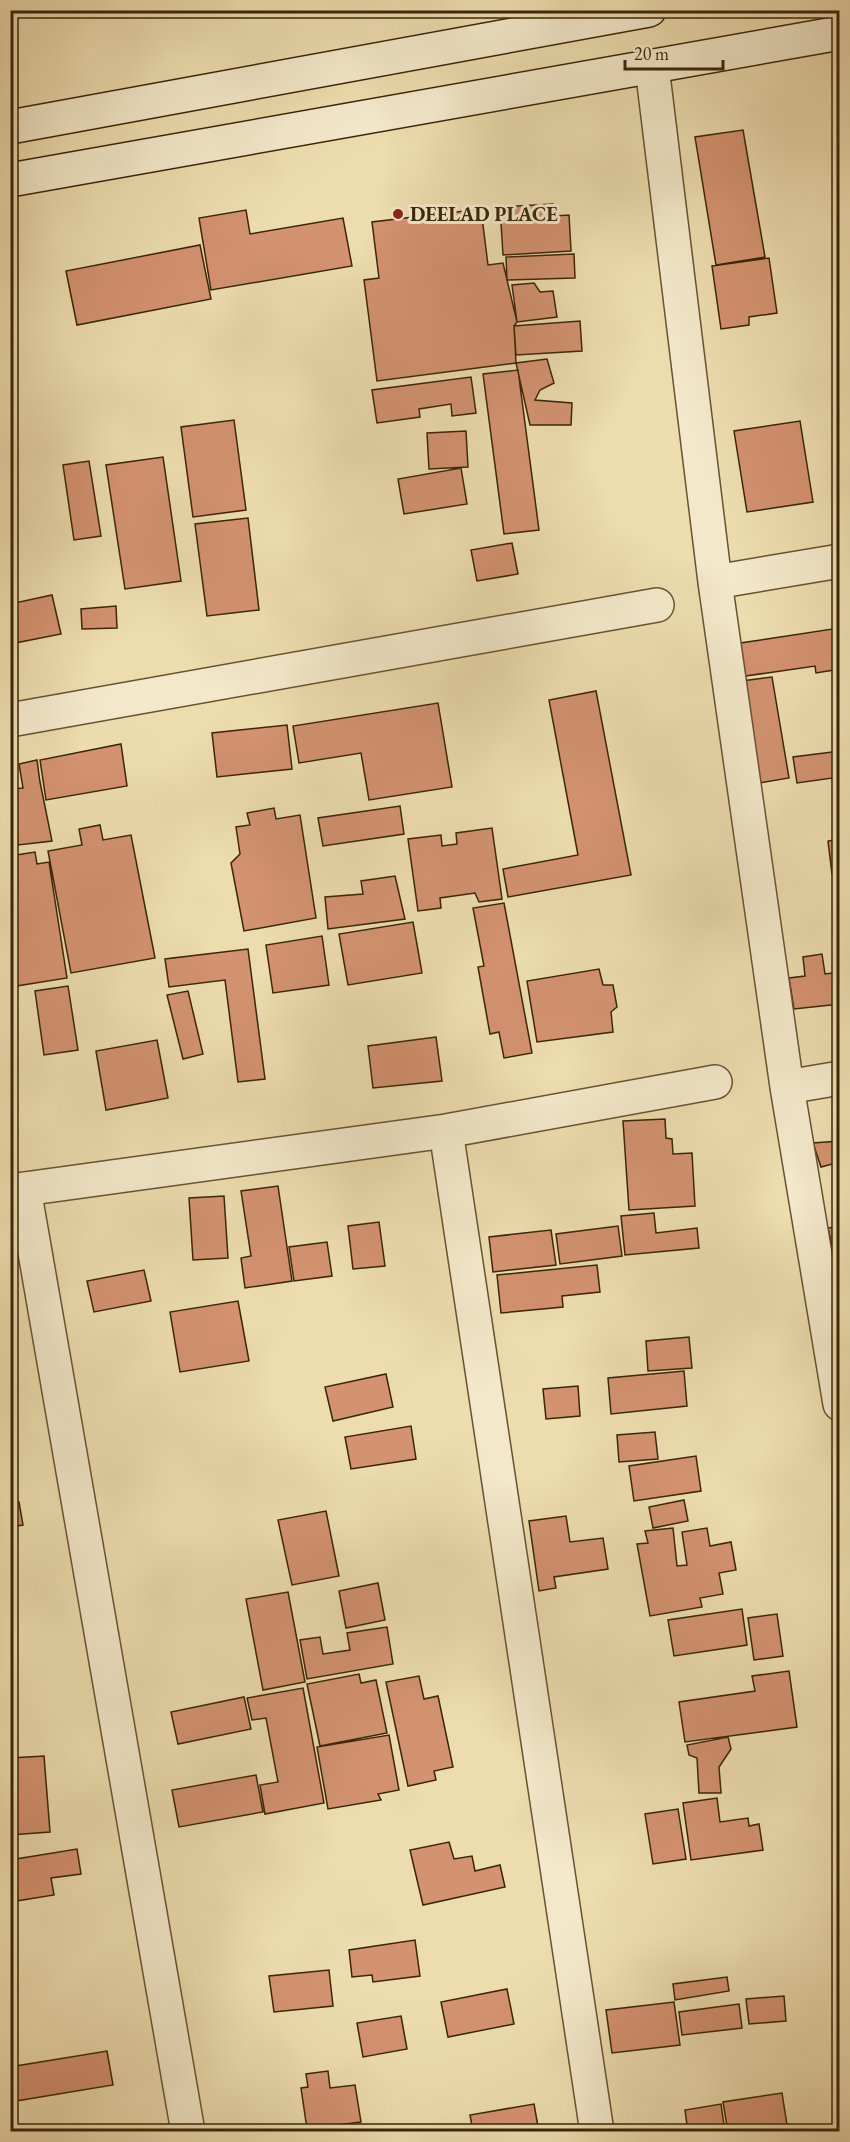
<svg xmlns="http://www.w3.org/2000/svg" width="850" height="2142" font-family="'EB Garamond',serif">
<rect width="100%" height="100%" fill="#ecdcae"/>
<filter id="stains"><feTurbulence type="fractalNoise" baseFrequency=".00333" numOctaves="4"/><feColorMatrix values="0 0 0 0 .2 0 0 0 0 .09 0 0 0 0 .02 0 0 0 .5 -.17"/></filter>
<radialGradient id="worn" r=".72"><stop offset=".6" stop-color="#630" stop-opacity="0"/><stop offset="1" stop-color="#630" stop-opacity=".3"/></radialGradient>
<path fill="#d39270" stroke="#3b2509" stroke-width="1.5" d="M 743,130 L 765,257 L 716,265 L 695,137 Z
M 553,204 L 554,216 L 569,215 L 571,251 L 503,255 L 500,207 Z
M 481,209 L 488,265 L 503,263 L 517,322 L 514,326 L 516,363 L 377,381 L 364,280 L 379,278 L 372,222 Z
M 246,210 L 250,234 L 343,218 L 352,266 L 211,290 L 199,218 Z
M 200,245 L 211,299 L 77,325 L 66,271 Z
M 574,254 L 575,278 L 507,280 L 506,257 Z
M 769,258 L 777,313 L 749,317 L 749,325 L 721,329 L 712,266 Z
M 534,283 L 540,292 L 553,291 L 557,317 L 517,322 L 512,285 Z
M 580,321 L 582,351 L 516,355 L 514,326 Z
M 547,359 L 554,383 L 540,390 L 535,400 L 572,403 L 571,425 L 530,425 L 516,363 Z
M 518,370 L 539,530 L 504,534 L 483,374 Z
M 471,377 L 476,413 L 452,416 L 451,404 L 419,409 L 420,417 L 377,423 L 372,390 Z
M 234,420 L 246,510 L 193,517 L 181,427 Z
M 800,421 L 813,502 L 747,512 L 734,431 Z
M 466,431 L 468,467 L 429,469 L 427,433 Z
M 163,457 L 181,581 L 125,589 L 106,465 Z
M 89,461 L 101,536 L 74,540 L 63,465 Z
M 461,468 L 467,504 L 404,514 L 398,479 Z
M 248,518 L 259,610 L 207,616 L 195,524 Z
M 512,543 L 518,574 L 477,581 L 471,550 Z
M 52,595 L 61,634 L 10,644 L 10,604 Z
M 116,606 L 117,628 L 82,629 L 81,609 Z
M 839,628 L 840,669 L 816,673 L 815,666 L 739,677 L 734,644 Z
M 772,677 L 789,778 L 759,783 L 742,681 Z
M 596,691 L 631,875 L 508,897 L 503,869 L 578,855 L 549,700 Z
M 438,703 L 452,787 L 369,800 L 361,753 L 299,763 L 293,726 Z
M 287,725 L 292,769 L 217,777 L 212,733 Z
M 121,744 L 127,786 L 46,800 L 40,760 Z
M 840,751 L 840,830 L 832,778 L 797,783 L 793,757 Z
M 37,760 L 40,782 L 52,841 L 18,845 L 17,835 L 10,837 L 10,789 L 23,788 L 19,764 Z
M 400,806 L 404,834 L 323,846 L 318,818 Z
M 274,808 L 276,819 L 300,815 L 316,918 L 244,931 L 231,863 L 240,854 L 236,827 L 250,825 L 247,813 Z
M 100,825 L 103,840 L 131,835 L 155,958 L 71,973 L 48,851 L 82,845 L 79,829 Z
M 492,828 L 502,899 L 479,902 L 475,893 L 440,898 L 441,908 L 418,911 L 408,839 L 441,835 L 442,846 L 457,844 L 456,833 Z
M 840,839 L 840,873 L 832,874 L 828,841 Z
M 35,852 L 37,864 L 49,862 L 67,978 L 10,987 L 10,856 Z
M 395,876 L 405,919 L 328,929 L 325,897 L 363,894 L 361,881 Z
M 504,903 L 532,1053 L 504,1058 L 499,1032 L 490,1034 L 478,967 L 484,966 L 473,908 Z
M 413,922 L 422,973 L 348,985 L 339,934 Z
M 322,936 L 329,985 L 273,993 L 266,945 Z
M 248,949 L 265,1079 L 238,1082 L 225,980 L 169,987 L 165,959 Z
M 822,954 L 825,974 L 840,972 L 840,1004 L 794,1009 L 789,978 L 805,976 L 803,957 Z
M 599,969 L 603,985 L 613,985 L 617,1007 L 611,1012 L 613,1032 L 537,1042 L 527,981 Z
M 68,986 L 78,1050 L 44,1055 L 35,991 Z
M 188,991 L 203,1054 L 183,1059 L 167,995 Z
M 436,1037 L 442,1081 L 373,1088 L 368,1046 Z
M 157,1040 L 168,1098 L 106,1110 L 96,1051 Z
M 665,1119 L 666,1138 L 672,1139 L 673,1154 L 692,1153 L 695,1206 L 629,1210 L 623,1121 Z
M 840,1141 L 840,1162 L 821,1167 L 813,1143 Z
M 278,1186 L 292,1281 L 245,1288 L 241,1258 L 251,1256 L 241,1191 Z
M 224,1196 L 228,1258 L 193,1260 L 189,1198 Z
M 654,1213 L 656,1233 L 697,1228 L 699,1248 L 625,1255 L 621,1216 Z
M 379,1222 L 385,1266 L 353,1269 L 348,1226 Z
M 618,1226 L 622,1256 L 560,1264 L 556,1234 Z
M 840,1226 L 840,1248 L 833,1250 L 828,1228 Z
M 551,1230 L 556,1265 L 493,1272 L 489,1237 Z
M 327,1242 L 332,1276 L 294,1281 L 289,1247 Z
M 597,1265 L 600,1292 L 562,1296 L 563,1307 L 501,1313 L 497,1275 Z
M 144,1270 L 151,1301 L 94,1312 L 87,1281 Z
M 238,1301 L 249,1361 L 180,1372 L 170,1312 Z
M 689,1337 L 692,1368 L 648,1371 L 646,1341 Z
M 684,1371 L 687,1406 L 611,1414 L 608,1378 Z
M 386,1374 L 393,1407 L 333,1421 L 325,1387 Z
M 578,1386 L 580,1416 L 546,1419 L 543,1389 Z
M 411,1426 L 416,1459 L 351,1469 L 345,1437 Z
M 655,1432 L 658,1459 L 619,1462 L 617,1435 Z
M 696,1456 L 701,1491 L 634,1501 L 629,1466 Z
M 684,1500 L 688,1521 L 653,1528 L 649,1507 Z
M 19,1502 L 23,1525 L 10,1527 L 10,1503 Z
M 326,1511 L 339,1576 L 292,1585 L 278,1520 Z
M 566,1516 L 570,1542 L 603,1538 L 608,1569 L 554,1577 L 556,1588 L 539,1591 L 529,1521 Z
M 673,1528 L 677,1566 L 687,1565 L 682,1532 L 707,1528 L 710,1546 L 731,1542 L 736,1570 L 719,1573 L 723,1594 L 700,1598 L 702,1607 L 650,1616 L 637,1544 L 648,1543 L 645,1531 Z
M 378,1583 L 385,1620 L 346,1628 L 339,1591 Z
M 288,1592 L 305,1682 L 263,1690 L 246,1599 Z
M 742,1609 L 747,1645 L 674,1656 L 668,1620 Z
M 777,1614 L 783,1656 L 754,1660 L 748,1618 Z
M 387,1627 L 393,1664 L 307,1679 L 300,1640 L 320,1637 L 323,1654 L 350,1650 L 347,1633 Z
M 789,1671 L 797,1727 L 685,1742 L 679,1702 L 755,1691 L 752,1676 Z
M 359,1674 L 361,1683 L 376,1680 L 387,1733 L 320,1746 L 307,1684 Z
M 419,1676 L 424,1699 L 438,1696 L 453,1767 L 434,1771 L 436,1780 L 408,1786 L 386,1682 Z
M 303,1688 L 324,1803 L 265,1814 L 260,1785 L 278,1782 L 266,1718 L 252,1720 L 247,1698 Z
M 244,1697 L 251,1729 L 178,1744 L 171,1712 Z
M 389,1735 L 399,1790 L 378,1794 L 381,1800 L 328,1809 L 317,1747 Z
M 728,1737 L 731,1749 L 719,1767 L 721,1793 L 699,1793 L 697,1758 L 689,1755 L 687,1745 Z
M 44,1756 L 50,1832 L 10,1835 L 10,1758 Z
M 256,1775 L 263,1812 L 179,1827 L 172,1790 Z
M 717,1798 L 720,1822 L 748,1818 L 749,1826 L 759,1824 L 763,1850 L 691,1860 L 683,1803 Z
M 678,1809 L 686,1859 L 653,1864 L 645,1814 Z
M 449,1842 L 454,1859 L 472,1856 L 475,1871 L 500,1865 L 505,1887 L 423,1905 L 410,1850 Z
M 77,1849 L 81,1874 L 51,1878 L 54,1895 L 10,1902 L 10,1860 Z
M 415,1940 L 420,1976 L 373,1982 L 372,1975 L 352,1977 L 349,1950 Z
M 329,1970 L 333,2006 L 274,2012 L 269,1976 Z
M 727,1977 L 729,1991 L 675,2000 L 673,1984 Z
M 507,1989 L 514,2024 L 448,2037 L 441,2002 Z
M 784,1996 L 786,2021 L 749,2024 L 746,1999 Z
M 674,2002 L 680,2045 L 612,2053 L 606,2010 Z
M 739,2004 L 742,2028 L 682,2035 L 679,2012 Z
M 401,2016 L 407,2049 L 363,2057 L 357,2023 Z
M 107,2051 L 113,2085 L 10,2102 L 10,2067 Z
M 328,2071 L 330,2088 L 355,2085 L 361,2122 L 307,2129 L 301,2088 L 308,2087 L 306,2074 Z
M 782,2093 L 787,2125 L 743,2132 L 728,2132 L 723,2102 Z
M 534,2104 L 539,2132 L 473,2132 L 470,2115 Z
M 721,2104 L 725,2132 L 688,2132 L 685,2110 Z"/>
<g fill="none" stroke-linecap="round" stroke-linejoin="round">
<g stroke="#675332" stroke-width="36">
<path id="street" d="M 652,67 L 715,582 L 787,1087 L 840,1404
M 715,582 L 840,561
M 10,720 L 657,605
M 787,1087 L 840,1078
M 446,1131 L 597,2132
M 24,1189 L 188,2132
M 10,1191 L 446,1131 L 715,1082"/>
</g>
<g stroke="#3b2509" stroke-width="36">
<path id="secondary" d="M 10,127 L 649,10
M 10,180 L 840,33"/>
</g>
<use href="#street" stroke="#f3e8ca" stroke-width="33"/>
<use href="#secondary" stroke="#f3e8ca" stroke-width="33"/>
</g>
<circle fill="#8f2418" stroke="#f3e8ca" stroke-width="2" cx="398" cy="214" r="6"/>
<g text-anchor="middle" stroke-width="6" stroke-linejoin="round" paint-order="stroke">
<g font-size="20" font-weight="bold" fill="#3b2509" stroke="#f3e8ca" text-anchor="start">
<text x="410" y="221">DEELAD PLACE</text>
</g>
</g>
<rect width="850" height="2142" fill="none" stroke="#ecdcae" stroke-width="36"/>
<rect x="12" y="12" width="826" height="2118" fill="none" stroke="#3b2509" stroke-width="3"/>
<rect x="18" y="18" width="814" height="2106" fill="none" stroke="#3b2509" stroke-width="1.5"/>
<path d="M625 60v9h98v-9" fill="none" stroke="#3b2509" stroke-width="3"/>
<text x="634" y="60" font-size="18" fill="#3b2509" stroke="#f3e8ca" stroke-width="4.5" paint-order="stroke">20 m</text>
<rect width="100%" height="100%" filter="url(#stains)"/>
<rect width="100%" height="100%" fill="url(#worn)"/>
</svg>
